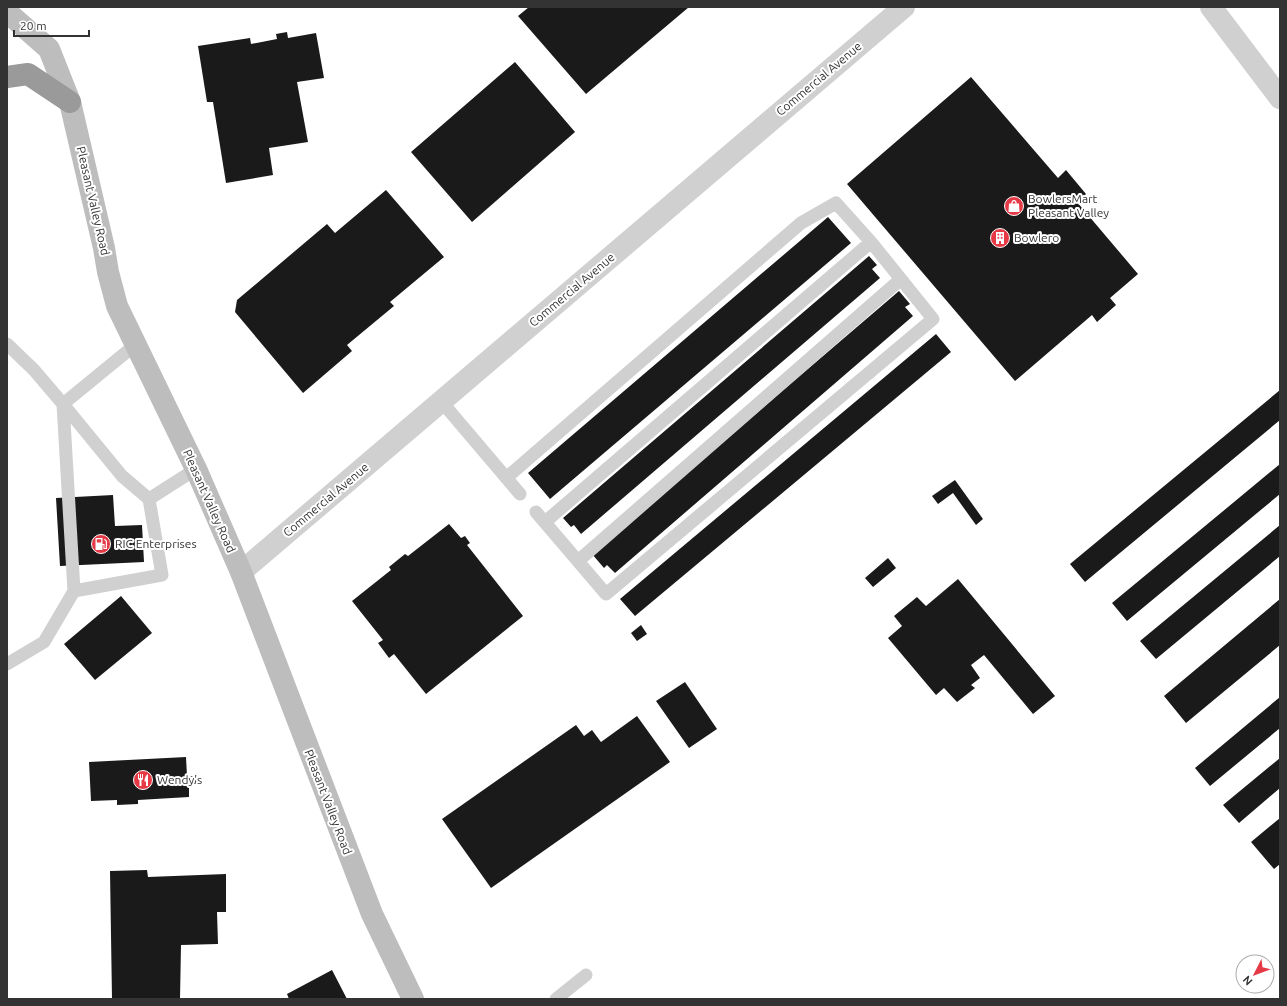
<svg xmlns="http://www.w3.org/2000/svg" width="1287" height="1006" font-family="Ubuntu,sans-serif">
<rect width="100%" height="100%" fill="#fff"/>
<path fill="#1a1a1a" d="M 529,7 L 689,7 L 586,94 L 518,16 Z
M 287,32 L 288,38 L 316,33 L 324,78 L 297,82 L 308,142 L 269,148 L 273,175 L 226,183 L 213,102 L 207,102 L 198,46 L 250,38 L 251,44 L 277,39 L 276,34 Z
M 515,62 L 575,132 L 472,222 L 411,152 Z
M 971,77 L 1058,178 L 1066,170 L 1086,194 L 1077,202 L 1138,274 L 1110,298 L 1116,305 L 1097,322 L 1092,315 L 1015,381 L 847,184 Z
M 386,190 L 444,257 L 390,302 L 394,306 L 347,345 L 352,351 L 303,393 L 235,312 L 237,300 L 327,224 L 335,233 Z
M 828,217 L 851,243 L 550,499 L 528,473 Z
M 869,256 L 877,265 L 872,269 L 880,278 L 581,534 L 574,525 L 571,527 L 563,518 Z
M 899,291 L 910,304 L 905,307 L 913,316 L 615,573 L 607,565 L 604,568 L 592,554 Z
M 936,334 L 951,352 L 635,616 L 620,599 Z
M 1280,390 L 1280,420 L 1085,582 L 1070,564 Z
M 1280,464 L 1280,494 L 1127,621 L 1112,603 Z
M 955,480 L 983,519 L 976,525 L 953,493 L 938,504 L 932,496 Z
M 113,495 L 115,526 L 142,525 L 144,562 L 60,566 L 56,498 Z
M 449,524 L 461,538 L 465,536 L 470,543 L 467,545 L 523,616 L 426,694 L 394,654 L 389,658 L 378,643 L 383,640 L 352,601 L 391,570 L 389,567 L 405,554 L 408,556 Z
M 1280,525 L 1280,556 L 1156,659 L 1140,641 Z
M 888,558 L 896,568 L 873,587 L 865,578 Z
M 958,579 L 1055,696 L 1033,714 L 984,655 L 971,665 L 980,678 L 971,685 L 975,688 L 957,702 L 944,688 L 936,695 L 888,638 L 902,626 L 894,616 L 917,597 L 926,606 Z
M 121,596 L 152,633 L 95,680 L 64,644 Z
M 1280,599 L 1280,645 L 1186,723 L 1164,696 Z
M 641,625 L 647,634 L 637,641 L 631,633 Z
M 685,682 L 717,729 L 689,748 L 656,701 Z
M 1280,697 L 1280,728 L 1210,786 L 1195,768 Z
M 637,716 L 670,762 L 491,888 L 442,819 L 576,725 L 584,736 L 592,730 L 601,742 Z
M 186,757 L 187,776 L 197,776 L 197,784 L 189,784 L 189,797 L 138,800 L 138,804 L 117,805 L 117,800 L 91,801 L 89,762 Z
M 1280,758 L 1280,788 L 1239,823 L 1223,805 Z
M 1280,818 L 1280,864 L 1274,869 L 1251,842 Z
M 147,870 L 148,877 L 226,874 L 226,912 L 217,912 L 218,944 L 181,945 L 180,999 L 112,999 L 110,871 Z
M 332,970 L 347,999 L 289,999 L 287,994 Z"/>
<g fill="none" stroke-linecap="round" stroke-linejoin="round">
<path stroke="#d0d0d0" stroke-width="13" d="M 7,344 L 34,370 L 63,404 L 74,591 L 44,642 L 7,664
M 135,345 L 63,404 L 122,476 L 149,499
M 441,401 L 520,494
M 506,478 L 801,223 L 836,203 L 871,242 L 933,319 L 606,594 L 536,512
M 545,522 L 871,242
M 578,561 L 901,279
M 74,591 L 162,575 L 149,499 L 196,469
M 556,999 L 586,975"/>
<path stroke="#d0d0d0" stroke-width="22" d="M 1211,7 L 1280,98
M 241,572 L 904,7"/>
<path stroke="#bdbdbd" stroke-width="22" d="M 7,12 L 49,49 L 70,102 L 104,248 L 108,272 L 117,306 L 196,469 L 241,572 L 372,914 L 413,999"/>
<path stroke="#9a9a9a" stroke-width="22" d="M 7,77 L 28,74 L 70,102"/>
</g>
<defs>
<g id="shop-disc" transform="scale(1)"><circle r="9.5" fill="#e63946" stroke="#fff"/><path d="M-5-2.5h2.3a2.7 3.5 0 0 1 5.4 0H5L5.5 6h-11ZM-1.5-2.5h3a1.5 2.3 0 0 0-3 0Z" fill="#fff"/></g>
<g id="building-disc" transform="scale(1)"><circle r="9.5" fill="#e63946" stroke="#fff"/><path d="M-4-6H4V6H1V3H-1V6H-4ZM-2.5-4.3h1.7v1.8h-1.7ZM.8-4.3h1.7v1.8H.8ZM-2.5-1h1.7V.8h-1.7ZM.8-1h1.7V.8H.8Z" fill="#fff"/></g>
<g id="fuel-disc" transform="scale(1)"><circle r="9.5" fill="#e63946" stroke="#fff"/><path d="M-5.5-6h7V0h2V4h1.3V-2.5L3-4.5l.8-.8L6-3V5H2.5V1h-1V6h-7ZM-4.2-4.7v3.2H.2V-4.7Z" fill="#fff"/></g>
<g id="restaurant-disc" transform="scale(1)"><circle r="9.5" fill="#e63946" stroke="#fff"/><path d="M-5-6h1v4h1v-4h1v4h1v-4h1v5L-1.5 .5V6h-2V.5L-5-1ZM5-6V6H3V1.5H1.5Q1.5-4 5-6Z" fill="#fff"/></g>
</defs>
<g fill-rule="evenodd">
<use href="#shop-disc" x="1014" y="206"/>
<use href="#building-disc" x="1000" y="238"/>
<use href="#fuel-disc" x="101" y="544"/>
<use href="#restaurant-disc" x="143" y="780"/>
</g>
<g text-anchor="middle" stroke-width="4" stroke-linejoin="round" paint-order="stroke">
<g font-size="12" fill="#333" stroke="#fff">
<text transform="translate(819 79) rotate(-40)" y="4">Commercial Avenue</text>
<text transform="translate(93 201) rotate(77)" y="4">Pleasant Valley Road</text>
<text transform="translate(572 290) rotate(-40)" y="4">Commercial Avenue</text>
<text transform="translate(326 500) rotate(-40)" y="4">Commercial Avenue</text>
<text transform="translate(209 501) rotate(66)" y="4">Pleasant Valley Road</text>
<text transform="translate(328 802) rotate(69)" y="4">Pleasant Valley Road</text>
</g>
<g font-size="12" fill="#333" stroke="#fff" text-anchor="start">
<text x="1028" y="203">BowlersMart<tspan x="1028" dy="14">Pleasant Valley</tspan></text>
<text x="1014" y="242">Bowlero</text>
<text x="115" y="548">RIC Enterprises</text>
<text x="157" y="784">Wendy's</text>
</g>
</g>
<rect width="1287" height="1006" fill="none" stroke="#333333" stroke-width="16"/>
<g transform="translate(1255 974) rotate(228)"><circle r="19" fill="#ffffff" stroke="#adadad"/>
<path d="M0-3L7 15L0 10L-7 15Z" fill="#e63946"/>
<text y="-6" font-size="11" font-weight="bold" text-anchor="middle" fill="#333333">N</text>
</g>
<path d="M14 30v6h75v-6" fill="none" stroke="#333333" stroke-width="2"/>
<text x="20" y="30" font-size="12" fill="#333333" stroke="#ffffff" stroke-width="3" paint-order="stroke">20 m</text>
</svg>
